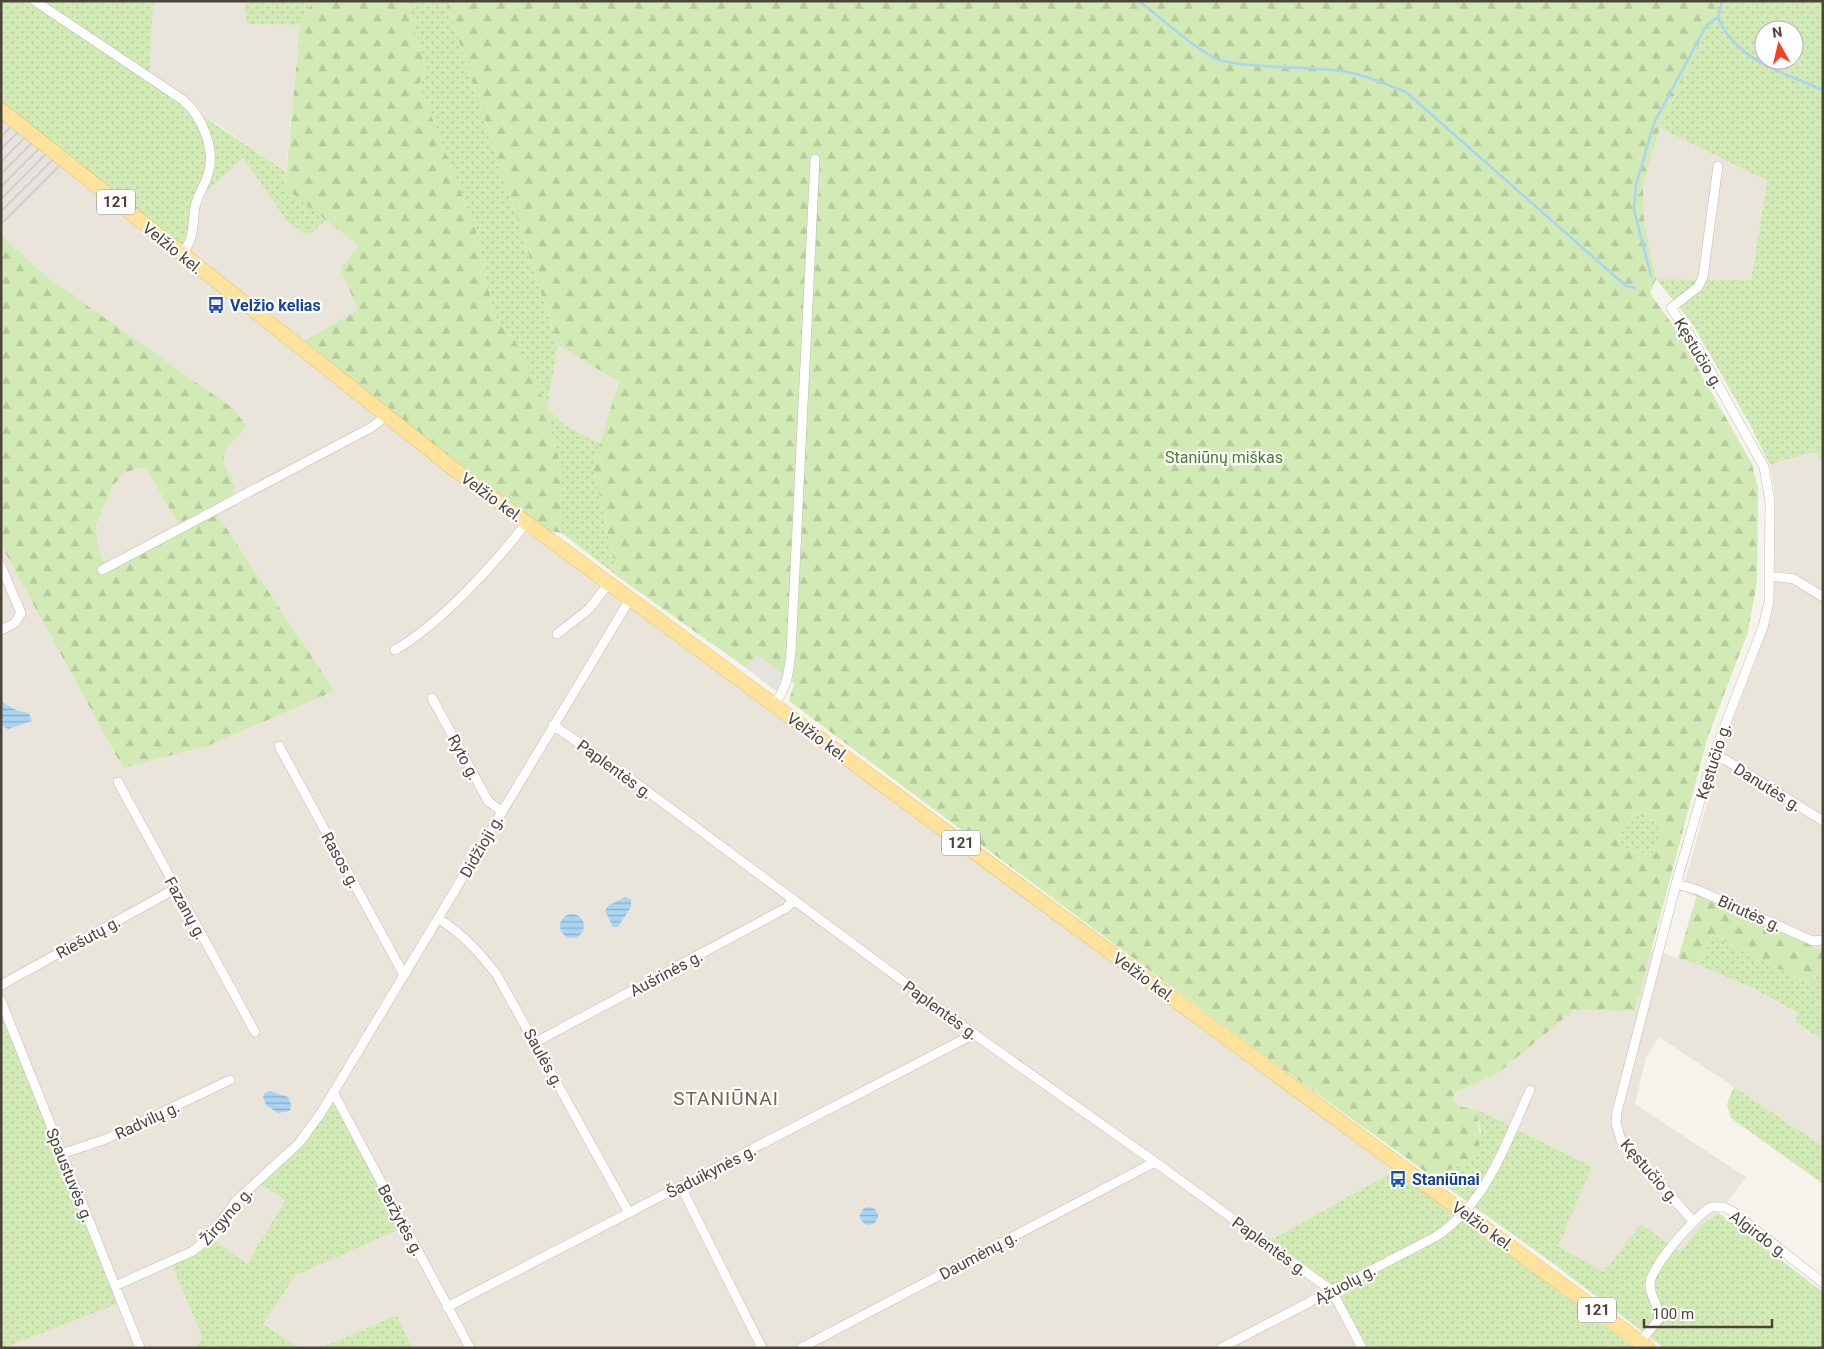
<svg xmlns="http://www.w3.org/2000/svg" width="1824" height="1349" font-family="Roboto,sans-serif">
<defs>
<pattern id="industrial-furrows" width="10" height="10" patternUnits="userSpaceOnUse" patternTransform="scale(1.25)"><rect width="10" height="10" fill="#e6e2dd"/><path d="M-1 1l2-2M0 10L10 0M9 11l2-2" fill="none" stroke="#c7c3be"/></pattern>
<pattern id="grass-dots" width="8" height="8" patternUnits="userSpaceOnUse" patternTransform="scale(1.25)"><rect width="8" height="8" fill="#d2eab5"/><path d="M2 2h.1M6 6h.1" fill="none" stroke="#b6ca9c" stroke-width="1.8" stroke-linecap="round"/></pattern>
<pattern id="forest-firs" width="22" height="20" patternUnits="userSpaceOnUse" patternTransform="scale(1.25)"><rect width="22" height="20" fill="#d2eab5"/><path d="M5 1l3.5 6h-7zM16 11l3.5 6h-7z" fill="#b6ca9c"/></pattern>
<pattern id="water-rules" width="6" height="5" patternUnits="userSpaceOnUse" patternTransform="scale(1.25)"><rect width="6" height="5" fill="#a9d4f2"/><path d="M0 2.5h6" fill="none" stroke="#8caec5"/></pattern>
</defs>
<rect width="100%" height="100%" fill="#f6f3ec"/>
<path fill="#eae5da" d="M 153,1 L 244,1 L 247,24 L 300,25 L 286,172 L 216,123 L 196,113 L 148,79 Z
M 1660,128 L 1767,181 L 1751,280 L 1656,279 L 1644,221 L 1643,185 Z
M 243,158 L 286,220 L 308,236 L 326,220 L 359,246 L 340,268 L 358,310 L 303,341 L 180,245 L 190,236 L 192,206 Z
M 67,169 L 321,373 L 720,673 L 1396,1170 L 1271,1240 L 1332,1284 L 1364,1348 L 412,1348 L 397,1315 L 320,1348 L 300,1348 L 262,1324 L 295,1276 L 401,1228 L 260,1183 L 285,1200 L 247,1264 L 172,1265 L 202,1337 L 195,1348 L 145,1348 L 1,1013 L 1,545 L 123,768 L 207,746 L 335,691 L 212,507 L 235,485 L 222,463 L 223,454 L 246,425 L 48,278 L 1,235 L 1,226 Z
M 558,345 L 619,382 L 600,443 L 577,433 L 553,416 L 547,407 Z
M 1814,452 L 1823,461 L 1823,951 L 1682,891 L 1725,740 L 1771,619 L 1774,594 L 1775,496 L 1770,465 Z
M 140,468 L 145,469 L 150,475 L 183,532 L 107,571 L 98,546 L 96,525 L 112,487 L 124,473 Z
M 1651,949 L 1698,965 L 1753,988 L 1799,1015 L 1795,1022 L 1823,1040 L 1823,1146 L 1659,1037 L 1646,1057 L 1635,1104 L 1746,1177 L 1719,1213 L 1702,1224 L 1680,1252 L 1604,1272 L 1558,1246 L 1476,1109 L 1459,1107 L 1454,1102 L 1453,1097 L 1461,1088 L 1498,1073 L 1574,1010 L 1635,1011 Z
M 120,1303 L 138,1348 L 3,1348 Z"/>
<path fill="url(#industrial-furrows)" d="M 1,110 L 67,169 L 1,226 Z"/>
<path fill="url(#grass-dots)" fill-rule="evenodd" d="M 1,1 L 153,1 L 149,79 C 194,111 240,140 286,172 L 285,188 L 326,220 L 308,236 L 286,220 L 243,158 L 192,206 L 190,236 L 180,245 L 1,110 Z
M 244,1 L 313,1 L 300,25 L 247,24 Z
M 407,1 L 446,1 L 558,345 L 547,407 C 560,425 580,435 600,443 L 593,465 L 617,576 L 562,533 L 562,473 L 513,337 L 494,315 L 476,231 L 419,84 L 426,70 Z
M 1719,1 L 1823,1 L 1823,461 L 1813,452 L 1770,465 L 1749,423 L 1692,323 L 1656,279 L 1751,280 L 1767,181 L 1660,128 ZM 1764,30 L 1794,30 L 1794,60 L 1764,60 Z
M 1629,813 L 1663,823 L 1653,855 L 1624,849 L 1618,840 Z
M 1712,935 L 1811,985 L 1823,963 L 1823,1040 L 1795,1022 L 1799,1014 L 1753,988 L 1698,965 Z
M 1,1013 L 120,1303 L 3,1348 L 1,1348 Z
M 1734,1087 L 1823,1146 L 1823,1184 L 1731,1118 L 1727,1104 Z
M 333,1103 L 335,1103 L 402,1228 L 295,1276 L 263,1324 L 300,1348 L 195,1348 L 202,1337 L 172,1265 L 213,1239 L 247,1264 L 285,1200 L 259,1183 Z
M 1476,1109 L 1592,1167 L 1558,1246 L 1604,1272 L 1641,1224 L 1680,1252 L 1702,1224 L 1719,1213 L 1823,1292 L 1823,1348 L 1664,1348 L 1550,1261 L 1434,1178 L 1444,1170 L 1455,1168 L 1481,1132 Z
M 1396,1170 L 1634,1348 L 1364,1348 L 1332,1284 L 1271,1240 Z
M 397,1315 L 412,1348 L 320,1348 Z"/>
<path fill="url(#forest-firs)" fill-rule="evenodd" d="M 313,1 L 407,1 L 426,70 L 419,84 L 476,231 L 494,315 L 513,337 L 547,407 L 562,473 L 562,533 L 535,529 L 303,341 L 358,310 L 340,268 L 359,246 L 285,188 L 300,25 Z
M 446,1 L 1719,1 L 1660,128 L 1643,185 L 1644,221 L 1656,279 L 1650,293 L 1677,331 L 1752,464 L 1758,488 L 1757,581 L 1748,632 L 1708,736 L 1635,1011 L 1574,1010 L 1498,1073 L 1456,1092 C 1448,1107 1465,1108 1476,1109 C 1479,1125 1486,1154 1466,1163 C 1454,1169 1444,1170 1434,1178 L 1252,1047 L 789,701 L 794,683 L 756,655 L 746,668 L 617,576 L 593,465 L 619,382 L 558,345 ZM 1630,813 L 1663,823 L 1653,855 L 1624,849 L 1618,840 Z
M 1,235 L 48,278 L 231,407 L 247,426 C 223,454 215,451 235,485 L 232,495 L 212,507 L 335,691 L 207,746 L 123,768 L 1,545 ZM 140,468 L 145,469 L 150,475 L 183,532 L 107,571 L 98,546 L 96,525 L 112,487 L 124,473 Z
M 1697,895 L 1823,951 L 1823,963 L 1811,985 L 1712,935 L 1698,965 L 1678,958 Z"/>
<path fill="#e5e3e0" d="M 756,655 L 785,677 L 780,694 L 746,668 Z"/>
<path fill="url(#water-rules)" d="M 1,702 L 18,711 L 29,713 L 32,721 L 8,729 L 1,725 Z
M 625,897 L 631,899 L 631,907 L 618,927 L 613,927 L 605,911 L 608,906 Z
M560 926a12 12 0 1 1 24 0a12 12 0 1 1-24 0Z
M 270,1091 L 288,1097 L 291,1104 L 290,1111 L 278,1113 L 266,1105 L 263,1097 L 265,1093 Z
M860 1216a9 9 0 1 1 18 0a9 9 0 1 1-18 0Z"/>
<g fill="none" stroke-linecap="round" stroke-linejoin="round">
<path stroke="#a9d4f2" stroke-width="2.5" d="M 1139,1 C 1159,16 1201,55 1223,61 C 1261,69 1302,66 1341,71 C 1363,74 1385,84 1406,92 L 1626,286 L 1635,288
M 1722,1 L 1718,17 C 1735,60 1783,73 1823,90
M 1651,276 L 1634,210 L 1636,185 L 1654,123 L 1706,26 L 1718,17"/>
<g stroke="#c2bbae" stroke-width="10">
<path id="street" d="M 35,1 L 183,100 C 202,116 216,150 208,174 C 205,186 197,195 195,207 C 192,225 195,240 181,254
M 1,566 L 21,613 L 15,623 L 1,630
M 102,570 L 372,427 L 386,416
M 1769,576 L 1794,579 L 1823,597
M 557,634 L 589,609 L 609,583
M 395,650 C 439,625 496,563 526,523
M 432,698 L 488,801 L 501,811
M 774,705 C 787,688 789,672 791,651 L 815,159
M 553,725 L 635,782 L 974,1034 L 1155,1162 L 1332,1291 L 1362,1348
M 279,746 L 404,975
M 1713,756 L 1726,760 L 1823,821
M 118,782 L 255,1032
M 1676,884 L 1698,890 L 1813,941 L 1823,940
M 439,919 C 463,934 480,953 497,975 L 629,1213
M 1,985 L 175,889
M 1,1001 L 140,1348
M 536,1042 L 786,908 L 793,901
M 333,1092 L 470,1348
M 61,1154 L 106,1139 L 230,1080
M 681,1187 L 762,1348
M 1693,1221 L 1621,1140 L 1616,1123 L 1617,1112 L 1676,884 L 1713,756 L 1763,627 L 1769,602 L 1770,502 L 1764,467 L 1693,340 L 1671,308 L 1698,287 L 1703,277 L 1718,166
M 115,1286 L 193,1251 L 210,1237 L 235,1202 L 299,1143 L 321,1113 L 630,599
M 447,1307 L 974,1034
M 1640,1342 L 1659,1319 C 1660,1306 1650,1298 1650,1285 C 1649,1268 1696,1215 1711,1207 L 1724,1207 L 1732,1211 L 1823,1283
M 801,1348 L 1155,1162
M 1221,1348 L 1435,1237 C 1487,1203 1505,1145 1530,1090"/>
</g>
<g stroke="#e6c16a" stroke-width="15">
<path id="primary" d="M 1,110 L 459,473 L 1648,1348"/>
</g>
<use href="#street" stroke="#fff" stroke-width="9"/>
<use href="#primary" stroke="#ffe39c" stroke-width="14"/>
</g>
<defs>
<g id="bus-bare" transform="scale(1.35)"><path d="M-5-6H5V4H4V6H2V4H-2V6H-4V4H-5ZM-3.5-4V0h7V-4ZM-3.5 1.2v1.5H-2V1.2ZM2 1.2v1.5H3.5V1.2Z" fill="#1a4fb4" stroke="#fff" stroke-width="2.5" paint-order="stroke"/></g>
</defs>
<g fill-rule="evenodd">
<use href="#bus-bare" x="216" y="305"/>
<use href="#bus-bare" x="1398" y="1179"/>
</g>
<g text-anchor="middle" stroke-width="4.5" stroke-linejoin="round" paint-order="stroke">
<g fill="#fff" stroke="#817c74" stroke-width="1">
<rect x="97" y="189.5" width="38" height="25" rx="4"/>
<rect x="942" y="830.5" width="38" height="25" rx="4"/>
<rect x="1578" y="1297.5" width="38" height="25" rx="4"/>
</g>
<g font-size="15" font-weight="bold" fill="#4b4439">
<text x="116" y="207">121</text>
<text x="961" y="848">121</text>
<text x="1597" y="1315">121</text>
</g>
<g font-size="16" fill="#4b4439" stroke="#fff">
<text transform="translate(173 248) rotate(39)" y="6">Velžio kel.</text>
<text transform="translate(1699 353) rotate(59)" y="6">Kęstučio g.</text>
<text transform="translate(492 497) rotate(36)" y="6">Velžio kel.</text>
<text transform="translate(818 737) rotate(36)" y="6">Velžio kel.</text>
<text transform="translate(464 757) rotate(62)" y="6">Ryto g.</text>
<text transform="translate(1713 761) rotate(-72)" y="6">Kęstučio g.</text>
<text transform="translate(615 769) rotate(36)" y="6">Paplentės g.</text>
<text transform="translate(1768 787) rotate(32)" y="6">Danutės g.</text>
<text transform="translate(481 846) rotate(-60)" y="6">Didžioji g.</text>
<text transform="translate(341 860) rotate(61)" y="6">Rasos g.</text>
<text transform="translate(186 908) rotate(61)" y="6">Fazanų g.</text>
<text transform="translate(1750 913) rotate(24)" y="6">Birutės g.</text>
<text transform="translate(88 937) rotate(-29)" y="6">Riešutų g.</text>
<text transform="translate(666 973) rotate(-28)" y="6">Aušrinės g.</text>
<text transform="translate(1144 977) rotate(36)" y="6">Velžio kel.</text>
<text transform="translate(941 1010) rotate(36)" y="6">Paplentės g.</text>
<text transform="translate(544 1058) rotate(61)" y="6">Saulės g.</text>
<text transform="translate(147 1120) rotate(-25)" y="6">Radvilų g.</text>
<text transform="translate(711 1171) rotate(-27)" y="6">Šaduikynės g.</text>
<text transform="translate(1650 1171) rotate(49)" y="6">Kęstučio g.</text>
<text transform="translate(70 1175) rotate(68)" y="6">Spaustuvės g.</text>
<text transform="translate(226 1216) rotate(-49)" y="6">Žirgyno g.</text>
<text transform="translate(401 1220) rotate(62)" y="6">Beržytės g.</text>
<text transform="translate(1483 1226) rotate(36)" y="6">Velžio kel.</text>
<text transform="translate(1759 1234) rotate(37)" y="6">Algirdo g.</text>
<text transform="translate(1270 1246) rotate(36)" y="6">Paplentės g.</text>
<text transform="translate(978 1255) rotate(-28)" y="6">Daumėnų g.</text>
<text transform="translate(1345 1284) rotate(-28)" y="6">Ąžuolų g.</text>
</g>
<g font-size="16" font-weight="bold" fill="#164399" stroke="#fff" text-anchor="start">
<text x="230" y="311">Velžio kelias</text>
<text x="1412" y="1185">Staniūnai</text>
</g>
<g font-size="16" fill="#4a7f2a" stroke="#fff">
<text x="1224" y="463">Staniūnų miškas</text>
</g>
<g font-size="19" letter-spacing="1" fill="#6e6250" stroke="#fff">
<text x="726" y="1105">STANIŪNAI</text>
</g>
</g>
<rect width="1824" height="1349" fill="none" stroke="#4b4439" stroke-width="5"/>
<g transform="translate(1779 45) rotate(352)"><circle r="24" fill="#ffffff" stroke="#b7b4b0"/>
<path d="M0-4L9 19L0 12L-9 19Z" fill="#fc3f1d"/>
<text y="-8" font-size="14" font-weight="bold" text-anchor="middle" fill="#4b4439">N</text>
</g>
<path d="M1644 1319v8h128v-8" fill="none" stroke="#4b4439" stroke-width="2.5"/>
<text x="1652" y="1319" font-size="15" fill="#4b4439" stroke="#ffffff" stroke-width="4" paint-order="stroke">100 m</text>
</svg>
